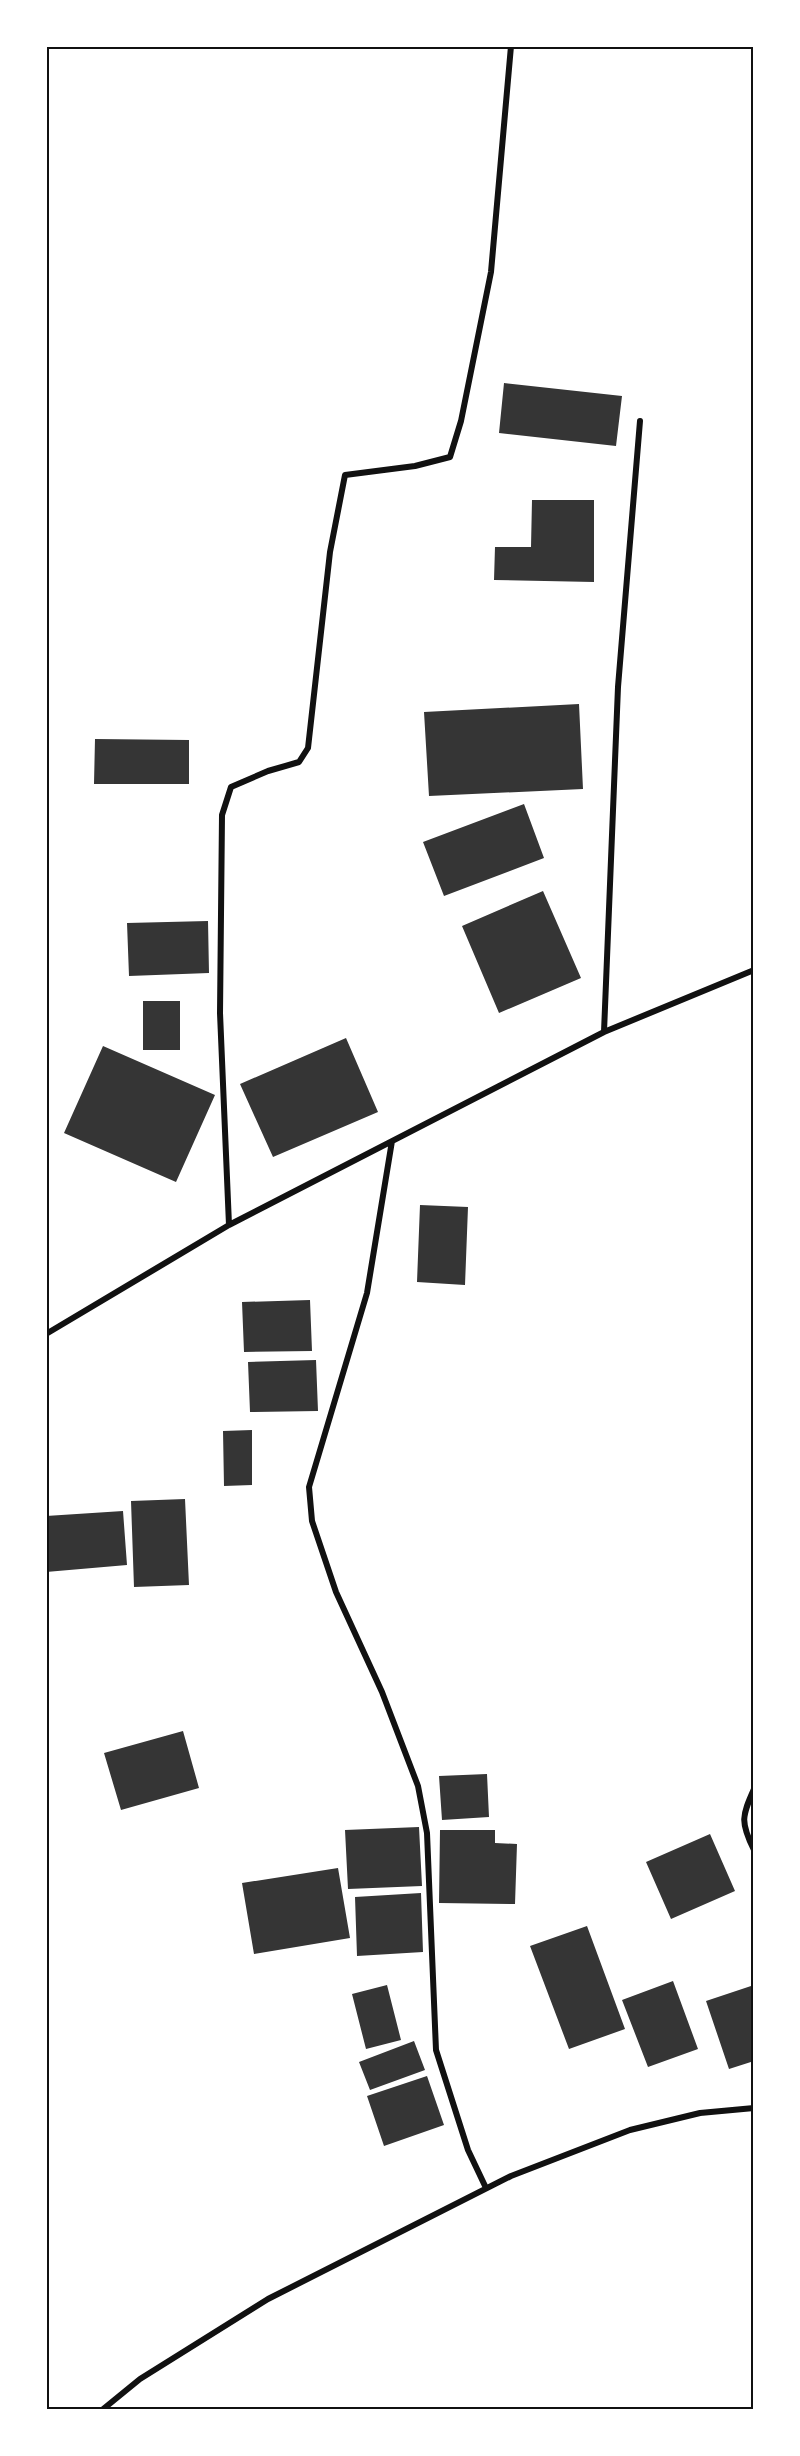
<svg xmlns="http://www.w3.org/2000/svg" width="800" height="2456" font-family="'Alegreya Sans',sans-serif">
<rect width="100%" height="100%" fill="#fff"/>
<path fill="#353535" d="M 504,383 L 622,396 L 616,446 L 499,433 Z
M 532,500 L 594,500 L 594,582 L 494,580 L 495,547 L 531,547 Z
M 579,704 L 583,789 L 429,796 L 424,712 Z
M 95,739 L 189,740 L 189,784 L 94,784 Z
M 524,804 L 544,858 L 444,896 L 423,842 Z
M 543,891 L 581,978 L 499,1013 L 462,926 Z
M 208,921 L 209,973 L 129,976 L 127,923 Z
M 143,1001 L 180,1001 L 180,1050 L 143,1050 Z
M 346,1038 L 378,1112 L 273,1157 L 240,1084 Z
M 103,1046 L 215,1095 L 176,1182 L 64,1133 Z
M 420,1205 L 468,1207 L 465,1285 L 417,1282 Z
M 310,1300 L 312,1351 L 244,1352 L 242,1302 Z
M 316,1360 L 318,1411 L 250,1412 L 248,1362 Z
M 252,1430 L 252,1485 L 224,1486 L 223,1431 Z
M 185,1499 L 189,1585 L 134,1587 L 131,1501 Z
M 123,1511 L 127,1565 L 46,1572 L 46,1516 Z
M 183,1731 L 199,1788 L 121,1810 L 104,1753 Z
M 487,1774 L 489,1817 L 442,1820 L 439,1776 Z
M 419,1827 L 422,1886 L 348,1889 L 345,1830 Z
M 440,1830 L 495,1830 L 495,1843 L 517,1844 L 515,1904 L 439,1903 Z
M 710,1834 L 735,1891 L 671,1919 L 646,1862 Z
M 338,1868 L 350,1938 L 254,1954 L 242,1883 Z
M 421,1893 L 423,1952 L 357,1956 L 355,1897 Z
M 587,1926 L 625,2029 L 569,2049 L 530,1946 Z
M 673,1981 L 698,2049 L 648,2067 L 622,2000 Z
M 387,1985 L 401,2040 L 366,2049 L 352,1994 Z
M 754,1985 L 754,2061 L 729,2069 L 706,2001 Z
M 414,2041 L 425,2070 L 370,2090 L 359,2062 Z
M 427,2076 L 444,2125 L 384,2146 L 367,2096 Z"/>
<g fill="none" stroke-linecap="round" stroke-linejoin="round">
<path stroke="#111" stroke-width="6" d="M 604,1032 L 618,687 L 640,421
M 392,1141 L 367,1293 L 309,1487 L 312,1521 L 336,1592 L 382,1692 L 418,1786 L 427,1833 L 436,2050 L 468,2150 L 486,2188
M 229,1225 L 220,1013 L 222,815 L 231,787 L 268,771 L 299,762 L 308,748 L 330,552 L 345,475 L 415,466 L 450,457 L 461,421 L 491,272 L 511,46
M 46,1334 L 229,1225 L 604,1032 L 754,970
M 754,1789 C 742,1816 740,1822 754,1850
M 102,2410 L 140,2379 L 268,2299 L 511,2176 L 630,2130 L 700,2113 L 754,2108"/>
</g>
<rect width="800" height="2456" fill="none" stroke="#ffffff" stroke-width="96"/>
<rect x="48" y="48" width="704" height="2360" fill="none" stroke="#111" stroke-width="2"/>
</svg>
